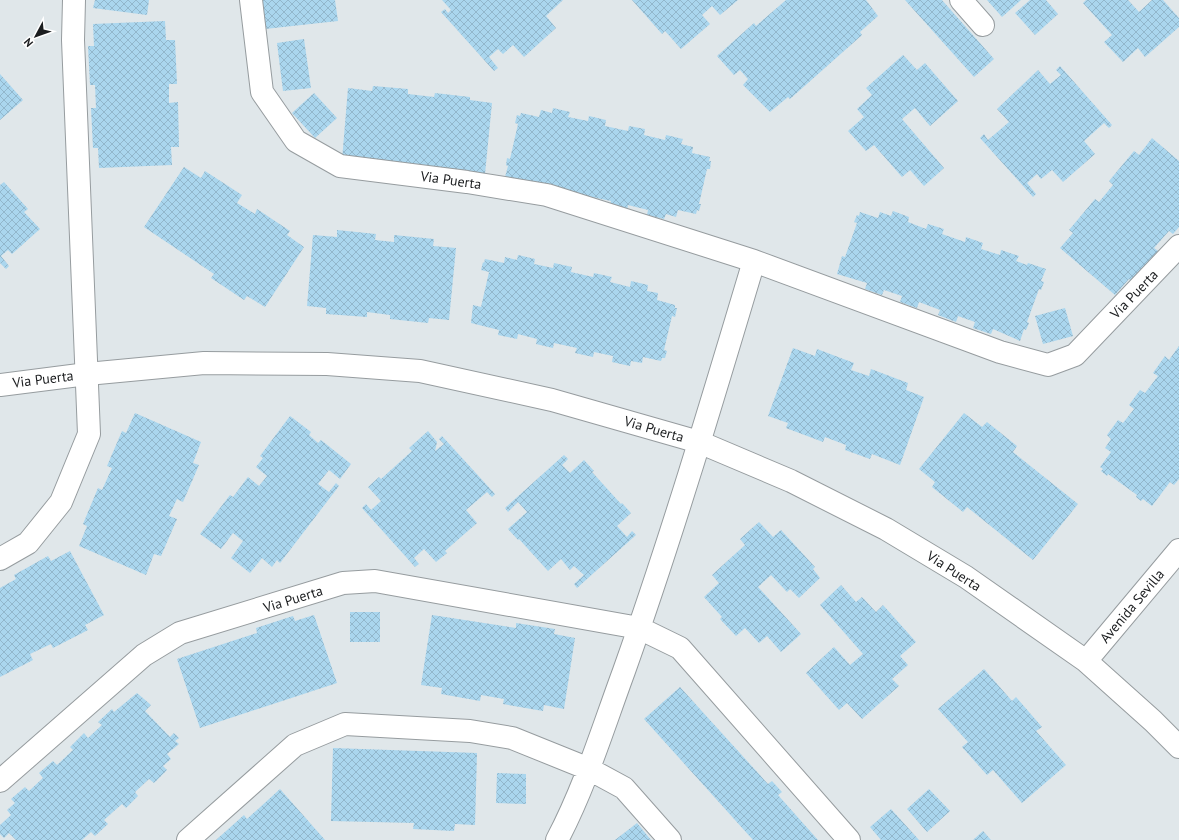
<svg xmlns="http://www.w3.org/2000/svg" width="1179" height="840" font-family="'PT Sans',sans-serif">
<defs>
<pattern id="building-cross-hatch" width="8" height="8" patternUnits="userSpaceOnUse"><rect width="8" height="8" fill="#aad6ee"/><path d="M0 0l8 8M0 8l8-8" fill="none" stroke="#92b7cc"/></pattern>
</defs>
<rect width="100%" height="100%" fill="#e0e7ea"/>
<path fill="url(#building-cross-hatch)" d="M 95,0 L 149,0 L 147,15 L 93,8 Z
M 262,0 L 335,0 L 338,21 L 265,29 Z
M 442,0 L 563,0 L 546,16 L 556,28 L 524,57 L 513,45 L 503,54 L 498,49 L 489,57 L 498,68 L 494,71 L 441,12 L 445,9 L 448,13 L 451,10 Z
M 632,0 L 738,0 L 720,15 L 712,6 L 702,15 L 710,24 L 681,49 L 665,31 L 662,34 Z
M 786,0 L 866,0 L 878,16 L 860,32 L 862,35 L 790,99 L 788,97 L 770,112 L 743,85 L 748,79 L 740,70 L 734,75 L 717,56 L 754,23 L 756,26 Z
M 905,0 L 942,0 L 994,59 L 974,77 Z
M 987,0 L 1021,0 L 1002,17 Z
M 1030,0 L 1046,0 L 1058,14 L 1035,35 L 1015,13 Z
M 1086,0 L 1128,0 L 1139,12 L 1152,0 L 1163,0 L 1179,18 L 1179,27 L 1145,57 L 1138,48 L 1123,62 L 1104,42 L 1112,35 L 1083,3 Z
M 165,21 L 166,40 L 175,40 L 177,84 L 169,84 L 169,103 L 178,102 L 179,147 L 171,147 L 172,165 L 99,168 L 98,148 L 93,148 L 91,108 L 96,108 L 95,85 L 90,85 L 88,46 L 94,46 L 93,24 Z
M 304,39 L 311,88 L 283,91 L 277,43 Z
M 903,55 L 917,70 L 925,63 L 958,101 L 930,126 L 915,108 L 902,119 L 944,168 L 924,186 L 910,170 L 902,177 L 874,145 L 866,151 L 848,131 L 864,117 L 857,109 L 872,95 L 866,88 Z
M 1060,66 L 1112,125 L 1109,128 L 1104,123 L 1084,141 L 1095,154 L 1063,182 L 1052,170 L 1041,179 L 1037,174 L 1027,183 L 1036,194 L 1033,197 L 980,138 L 984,134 L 988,140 L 1009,122 L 997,109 L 1038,70 L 1050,84 L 1061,75 L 1056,70 Z
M 0,74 L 23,100 L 0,120 Z
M 373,86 L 408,89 L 408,94 L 434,97 L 435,93 L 470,97 L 470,100 L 492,103 L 485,174 L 342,160 L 348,88 L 372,91 Z
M 314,93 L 337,118 L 315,138 L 292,113 Z
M 553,108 L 570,112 L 568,117 L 588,121 L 589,116 L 606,120 L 605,126 L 628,131 L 629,126 L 645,129 L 644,135 L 665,140 L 666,135 L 683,139 L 681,144 L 693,147 L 692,153 L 710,157 L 709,161 L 711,161 L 710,169 L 707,169 L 699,204 L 701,204 L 699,211 L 697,210 L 696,214 L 678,210 L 676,217 L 666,214 L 664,219 L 647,215 L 648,210 L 628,205 L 627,210 L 610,206 L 611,201 L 587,196 L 586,200 L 505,177 L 508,166 L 506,165 L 507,158 L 510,159 L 518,124 L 515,123 L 517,115 L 520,116 L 521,113 L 539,117 L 541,110 L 552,113 Z
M 1152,138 L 1179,161 L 1179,227 L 1173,234 L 1169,231 L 1154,248 L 1158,251 L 1132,282 L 1129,279 L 1115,295 L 1060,248 L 1073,233 L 1069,230 L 1095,199 L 1099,202 L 1113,185 L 1109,181 L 1134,151 L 1139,155 Z
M 184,167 L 201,178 L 205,171 L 242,195 L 237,203 L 255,214 L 257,209 L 290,231 L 287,235 L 304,247 L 265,307 L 247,296 L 244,300 L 211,278 L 214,274 L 144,227 Z
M 4,182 L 28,209 L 24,212 L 40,229 L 12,254 L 8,250 L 1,256 L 9,266 L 6,269 L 0,263 L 0,185 Z
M 893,211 L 909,217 L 908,222 L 926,229 L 928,224 L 944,229 L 942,234 L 965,242 L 966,237 L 983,243 L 981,249 L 1000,255 L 1001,250 L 1019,256 L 1016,261 L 1027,265 L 1028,263 L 1046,269 L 1041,281 L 1044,282 L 1041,290 L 1039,289 L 1027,322 L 1029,323 L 1026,330 L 1024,329 L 1020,341 L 993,329 L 991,334 L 973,328 L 975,322 L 958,316 L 956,322 L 938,315 L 940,310 L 919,302 L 917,308 L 900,302 L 902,296 L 884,290 L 882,295 L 865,289 L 867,283 L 837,274 L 842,256 L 845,257 L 857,223 L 854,222 L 857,215 L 859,216 L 860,212 L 878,218 L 880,212 L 891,216 Z
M 337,230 L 376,234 L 375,240 L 394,242 L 394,235 L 434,239 L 433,246 L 456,248 L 449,320 L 429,318 L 428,323 L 390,319 L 390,315 L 367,312 L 367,317 L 326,314 L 326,308 L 307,306 L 313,235 L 337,237 Z
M 518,255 L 535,259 L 534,264 L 553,268 L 554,263 L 572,267 L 571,272 L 593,277 L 594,273 L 612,277 L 610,282 L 630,287 L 631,281 L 648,285 L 647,291 L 658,293 L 657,300 L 675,305 L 675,308 L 677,308 L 675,317 L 672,316 L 664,350 L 667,351 L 665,358 L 662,358 L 661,361 L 643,357 L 642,363 L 631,361 L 630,366 L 612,362 L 613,356 L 594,352 L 593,357 L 575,353 L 577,348 L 554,343 L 553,348 L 536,344 L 537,339 L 518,334 L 517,339 L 498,335 L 499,330 L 471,323 L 473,305 L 481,307 L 489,272 L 481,270 L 483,262 L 484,263 L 485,259 L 504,263 L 505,257 L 517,260 Z
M 1065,308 L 1073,336 L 1043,344 L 1035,316 Z
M 1179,346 L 1179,479 L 1174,485 L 1170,482 L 1152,506 L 1143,499 L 1141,501 L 1136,497 L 1137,495 L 1108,474 L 1107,476 L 1101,471 L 1103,469 L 1100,467 L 1111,452 L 1105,448 L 1111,439 L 1107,435 L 1118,420 L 1123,423 L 1134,409 L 1129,405 L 1140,390 L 1145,393 L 1158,376 L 1153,373 L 1165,356 L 1169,360 Z
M 793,348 L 815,356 L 817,349 L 854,363 L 851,370 L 869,376 L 871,369 L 908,383 L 906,390 L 924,397 L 900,465 L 872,454 L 870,459 L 845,450 L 846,445 L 825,437 L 823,442 L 786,428 L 788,423 L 768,416 Z
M 135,413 L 201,442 L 193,463 L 199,465 L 183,502 L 177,499 L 169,516 L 177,519 L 161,556 L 154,554 L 146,575 L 79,546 L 87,526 L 83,524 L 98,488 L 102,490 L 112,468 L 107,466 L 122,431 L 126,433 Z
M 964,413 L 982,427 L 987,422 L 1017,446 L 1013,452 L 1078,504 L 1033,560 L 967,507 L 963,512 L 932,487 L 935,482 L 919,469 Z
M 290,416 L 311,432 L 309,435 L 318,443 L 321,440 L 351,464 L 340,479 L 329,470 L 318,484 L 329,492 L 336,483 L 339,486 L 280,563 L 277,560 L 272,567 L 262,558 L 250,573 L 231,558 L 243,541 L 233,533 L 221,549 L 200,534 L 230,495 L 233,497 L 248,477 L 259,486 L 267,476 L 256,467 L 263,458 L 260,456 Z
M 428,431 L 437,442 L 435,451 L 444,444 L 439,439 L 442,436 L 495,494 L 492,497 L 487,492 L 466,510 L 477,523 L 445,551 L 447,553 L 436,562 L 424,549 L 414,558 L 419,564 L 415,567 L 362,508 L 366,504 L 371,510 L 381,501 L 368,487 L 379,477 L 381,479 L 412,451 L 409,448 Z
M 564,455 L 568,459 L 562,465 L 570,473 L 584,460 L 594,471 L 592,472 L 621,504 L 622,503 L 631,513 L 617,526 L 627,537 L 632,531 L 636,535 L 577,588 L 574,584 L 584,575 L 574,566 L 570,570 L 561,559 L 548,571 L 519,539 L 518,540 L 508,529 L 527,512 L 518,502 L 508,512 L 505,508 Z
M 759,522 L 773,537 L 781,530 L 815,567 L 813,569 L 820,578 L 799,598 L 790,589 L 787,592 L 771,575 L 758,587 L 801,634 L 781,652 L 767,636 L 759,643 L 745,628 L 736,636 L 720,619 L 722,617 L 704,597 L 719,583 L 712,575 L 745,545 L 740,539 Z
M 70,551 L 104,615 L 85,625 L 88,630 L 53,648 L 51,644 L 30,654 L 33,660 L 0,677 L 0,588 L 16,579 L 14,575 L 48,556 L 51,561 Z
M 841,585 L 856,602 L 862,597 L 876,612 L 883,605 L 916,642 L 900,656 L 908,665 L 892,679 L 899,686 L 862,719 L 847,703 L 839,710 L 806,673 L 834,647 L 850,665 L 863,654 L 820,605 Z
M 350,612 L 380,612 L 380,642 L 350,642 Z
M 314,615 L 337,683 L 200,728 L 177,659 L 257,633 L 256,628 L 293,616 L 295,621 Z
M 432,615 L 516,628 L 516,623 L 555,629 L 554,634 L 575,638 L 564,709 L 544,705 L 543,711 L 503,704 L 504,699 L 481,695 L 480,701 L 441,694 L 442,688 L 421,685 Z
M 984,669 L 1012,701 L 1016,697 L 1042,727 L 1036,731 L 1066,765 L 1022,803 L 993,770 L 987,775 L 962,747 L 968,742 L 938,709 Z
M 680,687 L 768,784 L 772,781 L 782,792 L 778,795 L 818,840 L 753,840 L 644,719 Z
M 137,693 L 151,705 L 145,711 L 170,737 L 174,733 L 179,738 L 175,741 L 179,744 L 167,754 L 171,759 L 163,766 L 167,770 L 154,783 L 149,779 L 135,792 L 138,796 L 126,808 L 122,804 L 104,820 L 108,824 L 95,836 L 91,832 L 82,840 L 16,840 L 9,833 L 4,838 L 0,834 L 0,825 L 11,815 L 7,810 L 15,803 L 11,799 L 25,787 L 29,791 L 43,778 L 39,773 L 53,761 L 57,765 L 73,750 L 70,747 L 84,733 L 88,738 L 102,725 L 98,722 L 112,709 L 114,712 Z
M 333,748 L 477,753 L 475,825 L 455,824 L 454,831 L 413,829 L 414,823 L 331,821 Z
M 497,773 L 526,774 L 526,804 L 496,803 Z
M 280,789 L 325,840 L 216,840 L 244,815 L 247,819 Z
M 929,789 L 950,811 L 927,832 L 907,809 Z
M 891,809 L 919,840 L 881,840 L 870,827 Z
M 637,823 L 651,840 L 615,840 Z
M 983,831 L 991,840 L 973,840 Z"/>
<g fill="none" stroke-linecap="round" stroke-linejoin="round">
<g stroke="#969c9f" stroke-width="24">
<path id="minor" d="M 251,0 L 262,92 L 296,141 L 340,166 L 467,182 L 547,195 L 754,261 L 1000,352 L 1048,365 L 1075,355 L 1179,246
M 961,0 L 983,25
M 0,559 L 28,543 L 61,502 L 89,434 L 73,40 L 74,0
M 0,781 L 144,655 L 180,633 L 343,583 L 375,581 L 639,628 L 680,648 L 849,840
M 188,840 L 295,745 L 345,724 L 470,731 L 512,738 L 589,769 L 624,788 L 670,840
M 557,840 C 585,787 603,728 624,671 C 672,536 713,398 754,261"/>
</g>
<g stroke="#969c9f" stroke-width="24">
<path id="tertiary" d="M 0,385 L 87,374 L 204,363 L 327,364 L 420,371 L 552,400 L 699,442 L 791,481 L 886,529 L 966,577 L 1086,661 L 1153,721 L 1179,747
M 1086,661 L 1179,550"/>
</g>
<use href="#minor" stroke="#fff" stroke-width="22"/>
<use href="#tertiary" stroke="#fff" stroke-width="22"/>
</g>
<g text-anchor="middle" stroke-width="4" stroke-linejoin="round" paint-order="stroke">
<g font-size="14" fill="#1b1d1f" stroke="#fff">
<text transform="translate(451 180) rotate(8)" y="5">Via Puerta</text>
<text transform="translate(1134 294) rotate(-46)" y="5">Via Puerta</text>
<text transform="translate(43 379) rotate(-7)" y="5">Via Puerta</text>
<text transform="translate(654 429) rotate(16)" y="5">Via Puerta</text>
<text transform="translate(954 571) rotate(33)" y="5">Via Puerta</text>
<text transform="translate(293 599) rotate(-17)" y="5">Via Puerta</text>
<text transform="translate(1132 606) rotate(-50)" y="5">Avenida Sevilla</text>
</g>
</g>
<g transform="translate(36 36) rotate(229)" stroke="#ffffff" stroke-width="3" paint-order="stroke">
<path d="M0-3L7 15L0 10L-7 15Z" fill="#1b1d1f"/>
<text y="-6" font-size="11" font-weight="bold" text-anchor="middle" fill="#1b1d1f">N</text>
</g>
</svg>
